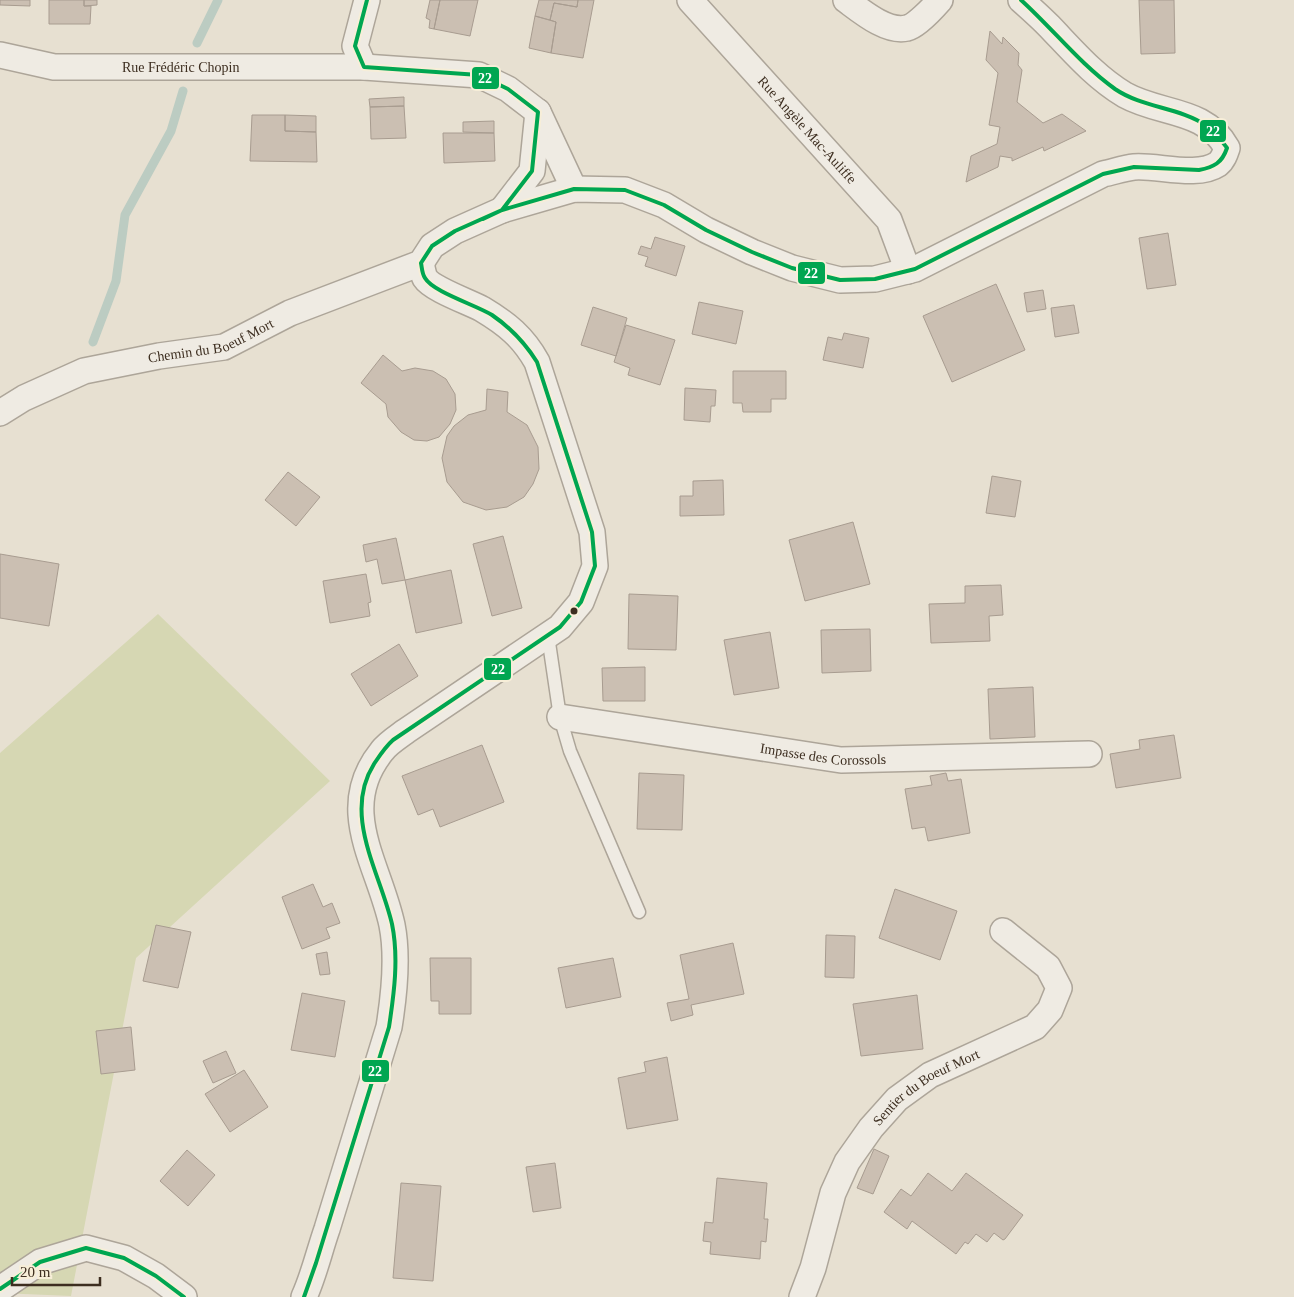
<svg xmlns="http://www.w3.org/2000/svg" width="1294" height="1297" font-family="Georgia,serif">
<rect width="100%" height="100%" fill="#e7e0d1"/>
<path fill="#d6d7b3" d="M 158,614 L 330,781 L 136,958 L 71,1296 L 0,1293 L 0,753 Z"/>
<g fill="none" stroke-linecap="round" stroke-linejoin="round">
<path stroke="#bcccc2" stroke-width="9" d="M 197,43 L 218,0
M 93,342 L 116,281 L 125,215 L 171,131 L 183,91"/>
</g>
<path fill="#cbbfb2" stroke="#a89c90" d="M 0,0 L 30,0 L 30,6 L 0,5 Z
M 49,0 L 84,0 L 84,6 L 91,6 L 90,24 L 49,24 Z
M 84,0 L 97,0 L 97,5 L 84,6 Z
M 430,0 L 440,0 L 434,29 L 429,28 L 430,20 L 426,18 Z
M 440,0 L 478,0 L 470,36 L 434,29 Z
M 539,0 L 578,0 L 577,7 L 554,3 L 550,20 L 535,16 Z
M 578,0 L 594,0 L 583,58 L 551,53 L 556,22 L 550,20 L 554,3 L 577,7 Z
M 1139,0 L 1174,0 L 1175,53 L 1141,54 Z
M 535,16 L 556,22 L 551,53 L 529,48 Z
M 990,31 L 1002,44 L 1003,37 L 1019,53 L 1018,65 L 1022,70 L 1017,102 L 1043,123 L 1062,114 L 1086,131 L 1044,151 L 1043,147 L 1012,161 L 1012,158 L 1000,156 L 998,167 L 966,182 L 971,156 L 997,144 L 1000,127 L 989,125 L 998,73 L 986,60 Z
M 404,97 L 404,106 L 370,107 L 369,99 Z
M 404,106 L 406,138 L 371,139 L 370,107 Z
M 252,115 L 285,115 L 285,131 L 316,132 L 317,162 L 250,161 Z
M 285,115 L 316,116 L 316,132 L 285,131 Z
M 494,121 L 494,133 L 463,132 L 463,122 Z
M 443,133 L 494,133 L 495,161 L 444,163 Z
M 1168,233 L 1176,285 L 1147,289 L 1139,238 Z
M 655,237 L 685,246 L 676,276 L 645,266 L 648,257 L 638,254 L 641,246 L 651,249 Z
M 996,284 L 1025,350 L 952,382 L 923,316 Z
M 1043,290 L 1046,309 L 1027,312 L 1024,293 Z
M 699,302 L 743,311 L 736,344 L 692,334 Z
M 1074,305 L 1079,333 L 1055,337 L 1051,308 Z
M 593,307 L 627,318 L 616,356 L 581,345 Z
M 626,325 L 675,340 L 660,385 L 628,375 L 630,368 L 614,362 Z
M 844,333 L 869,338 L 863,368 L 823,360 L 828,337 L 842,340 Z
M 383,355 L 402,371 L 415,368 L 433,371 L 446,379 L 455,394 L 456,410 L 450,424 L 439,437 L 427,441 L 414,440 L 401,432 L 388,417 L 386,404 L 361,383 Z
M 733,371 L 786,371 L 786,399 L 771,399 L 771,412 L 743,412 L 742,403 L 733,403 Z
M 685,388 L 716,390 L 715,406 L 711,406 L 710,422 L 684,420 Z
M 487,389 L 508,392 L 507,412 L 527,425 L 538,447 L 539,469 L 533,484 L 524,497 L 507,507 L 486,510 L 463,502 L 447,482 L 442,458 L 447,436 L 454,426 L 468,415 L 486,410 Z
M 288,472 L 320,497 L 296,526 L 265,500 Z
M 992,476 L 1021,481 L 1015,517 L 986,513 Z
M 723,480 L 724,515 L 680,516 L 680,496 L 693,496 L 693,481 Z
M 853,522 L 870,584 L 805,601 L 789,540 Z
M 503,536 L 522,608 L 492,616 L 473,544 Z
M 396,538 L 405,580 L 382,584 L 377,559 L 366,562 L 363,545 Z
M 0,554 L 59,564 L 49,626 L 0,618 Z
M 451,570 L 462,623 L 416,633 L 405,580 Z
M 366,574 L 371,602 L 368,603 L 370,616 L 330,623 L 323,581 Z
M 1001,585 L 1003,615 L 989,616 L 990,641 L 931,643 L 929,604 L 965,603 L 965,586 Z
M 629,594 L 678,596 L 676,650 L 628,649 Z
M 870,629 L 871,671 L 822,673 L 821,630 Z
M 770,632 L 779,688 L 734,695 L 724,640 Z
M 399,644 L 418,676 L 371,706 L 351,674 Z
M 645,667 L 645,701 L 603,701 L 602,668 Z
M 1033,687 L 1035,737 L 990,739 L 988,689 Z
M 1174,735 L 1181,778 L 1116,788 L 1110,754 L 1140,749 L 1139,740 Z
M 482,745 L 504,802 L 440,827 L 433,809 L 418,815 L 402,776 Z
M 639,773 L 684,775 L 682,830 L 637,829 Z
M 946,773 L 948,781 L 961,779 L 970,833 L 928,841 L 925,827 L 912,829 L 905,789 L 932,785 L 930,776 Z
M 313,884 L 323,907 L 332,903 L 340,923 L 326,928 L 330,938 L 302,949 L 282,897 Z
M 895,889 L 957,911 L 940,960 L 879,938 Z
M 156,925 L 191,932 L 178,988 L 143,981 Z
M 826,935 L 855,936 L 854,978 L 825,977 Z
M 733,943 L 744,994 L 691,1005 L 693,1015 L 671,1021 L 667,1003 L 689,999 L 680,955 Z
M 327,952 L 330,974 L 320,975 L 316,954 Z
M 430,958 L 471,958 L 471,1014 L 439,1014 L 439,1001 L 431,1001 Z
M 613,958 L 621,997 L 566,1008 L 558,968 Z
M 302,993 L 345,1001 L 335,1057 L 291,1050 Z
M 917,995 L 923,1049 L 861,1056 L 853,1004 Z
M 131,1027 L 135,1070 L 101,1074 L 96,1031 Z
M 226,1051 L 236,1073 L 213,1083 L 203,1061 Z
M 667,1057 L 678,1120 L 627,1129 L 618,1078 L 646,1072 L 644,1062 Z
M 244,1070 L 268,1107 L 230,1132 L 205,1094 Z
M 874,1149 L 889,1156 L 873,1194 L 857,1188 Z
M 187,1150 L 215,1175 L 188,1206 L 160,1181 Z
M 555,1163 L 561,1208 L 533,1212 L 526,1167 Z
M 928,1173 L 952,1191 L 966,1173 L 1023,1215 L 1005,1239 L 1003,1240 L 994,1233 L 987,1242 L 976,1234 L 968,1244 L 965,1242 L 956,1254 L 912,1221 L 907,1229 L 884,1212 L 901,1189 L 911,1196 Z
M 717,1178 L 767,1183 L 764,1219 L 768,1219 L 766,1242 L 761,1241 L 760,1259 L 710,1254 L 711,1242 L 703,1241 L 705,1222 L 713,1223 Z
M 401,1183 L 441,1186 L 433,1281 L 393,1278 Z"/>
<g fill="none" stroke-linecap="round" stroke-linejoin="round">
<g stroke="#ada599" stroke-width="15">
<path id="lane" d="M 548,636 L 560,717 L 570,751 L 639,912"/>
</g>
<g stroke="#ada599" stroke-width="28">
<g id="street">
<path id="s1" d="M 690,0 L 889,220 L 908,271"/>
<path d="M 846,0 C 861,11 887,33 907,28 C 916,26 933,8 940,0"/>
<path id="s2" d="M 0,55 L 54,67 L 364,67 L 479,75 L 508,89 L 538,112 L 574,189"/>
<path d="M 364,67 L 355,46 L 367,0"/>
<path d="M 502,210 L 532,171 L 538,112"/>
<path id="s3" d="M 0,413 L 24,398 L 84,371 L 159,356 L 224,347 L 290,313 L 421,263 L 432,246 L 455,231 L 502,210 L 574,189 L 625,190 L 664,205 L 706,230 L 752,252 L 792,268 L 840,280 L 875,279 L 915,269 L 1103,174 C 1113,172 1124,168 1134,167 C 1158,165 1197,178 1218,164 C 1223,160 1225,154 1227,148 C 1205,108 1161,115 1125,95 C 1095,77 1073,51 1049,26 C 1040,17 1030,8 1021,0"/>
<path id="s4" d="M 560,717 L 841,760 L 1089,754"/>
<path d="M 0,1289 L 40,1262 L 86,1248 L 124,1258 L 156,1276 L 184,1297"/>
<path d="M 304,1297 C 314,1275 319,1252 327,1229 L 389,1027 C 394,996 398,955 392,925 C 379,864 335,809 382,751 C 388,743 398,737 406,731 L 560,627 L 581,602 L 595,566 L 592,532 L 537,362 C 523,337 507,324 482,309 C 469,302 432,289 425,278 C 423,274 422,267 421,263"/>
<path id="s5" d="M 802,1297 L 813,1268 L 833,1193 L 847,1162 L 871,1128 L 897,1099 L 930,1075 L 1035,1027 L 1050,1010 L 1059,988 L 1048,967 L 1003,931"/>
</g>
</g>
<use href="#lane" stroke="#efebe3" stroke-width="12"/>
<use href="#street" stroke="#efebe3" stroke-width="25"/>
<g stroke="#f7eed8" stroke-width="8">
<path id="bus-1" d="M 367,0 L 355,46 L 364,67 L 479,75 L 508,89 L 538,112 L 532,171 L 502,210 L 483,219
M 0,1289 L 40,1262 L 86,1248 L 124,1258 L 156,1276 L 184,1297
M 304,1297 L 316,1263 L 389,1027 C 394,994 399,958 392,924 C 380,872 342,815 374,764 C 380,755 385,747 393,740 L 560,627 L 581,602 L 595,566 L 592,532 L 537,362 C 525,343 511,328 492,315 C 476,305 433,292 425,278 C 422,274 422,268 421,263 L 432,246 L 455,231 L 502,210 L 574,189 L 625,190 L 664,205 L 706,230 L 752,252 L 792,268 L 840,280 L 875,279 L 915,269 L 1103,174 L 1134,167 L 1199,170 C 1214,167 1222,163 1227,148 C 1221,140 1215,131 1207,126 C 1179,107 1143,108 1115,89 C 1080,64 1053,29 1021,0"/>
</g>
<use href="#bus-1" stroke="#00a651" stroke-width="4"/>
</g>
<circle fill="#3d2e20" stroke="#f7eed8" stroke-width="2" cx="574" cy="611" r="4.5"/>
<g text-anchor="middle" stroke-width="4" stroke-linejoin="round" paint-order="stroke">
<g font-size="14" fill="#3d2e20" stroke="#f7eed8">
<text dy="5" stroke="none"><textPath href="#s2" startOffset="182">Rue Frédéric Chopin</textPath></text>
<text dy="5" stroke="none"><textPath href="#s1" startOffset="175">Rue Angèle Mac-Auliffe</textPath></text>
<text dy="5" stroke="none"><textPath href="#s3" startOffset="225">Chemin du Boeuf Mort</textPath></text>
<text dy="5" stroke="none"><textPath href="#s4" startOffset="266">Impasse des Corossols</textPath></text>
<text dy="5" stroke="none"><textPath href="#s5" startOffset="254">Sentier du Boeuf Mort</textPath></text>
</g>
</g>
<g stroke="#f7eed8" stroke-width="2">
<rect x="471" y="66" width="29" height="24" rx="5" fill="#00a651"/>
<rect x="1199" y="119" width="28" height="24" rx="5" fill="#00a651"/>
<rect x="797" y="261" width="29" height="24" rx="5" fill="#00a651"/>
<rect x="483" y="657" width="29" height="24" rx="5" fill="#00a651"/>
<rect x="361" y="1059" width="29" height="24" rx="5" fill="#00a651"/>
</g>
<g font-size="14" text-anchor="middle" font-weight="bold" fill="#fff">
<text x="485" y="83">22</text>
<text x="1213" y="136">22</text>
<text x="811" y="278">22</text>
<text x="498" y="674">22</text>
<text x="375" y="1076">22</text>
</g>
<path d="M12 1277v8h88v-8" fill="none" stroke="#3d2e20" stroke-width="2.5"/>
<text x="20" y="1277" font-size="15" fill="#3d2e20" stroke="#f7eed8" stroke-width="4" paint-order="stroke">20 m</text>
</svg>
